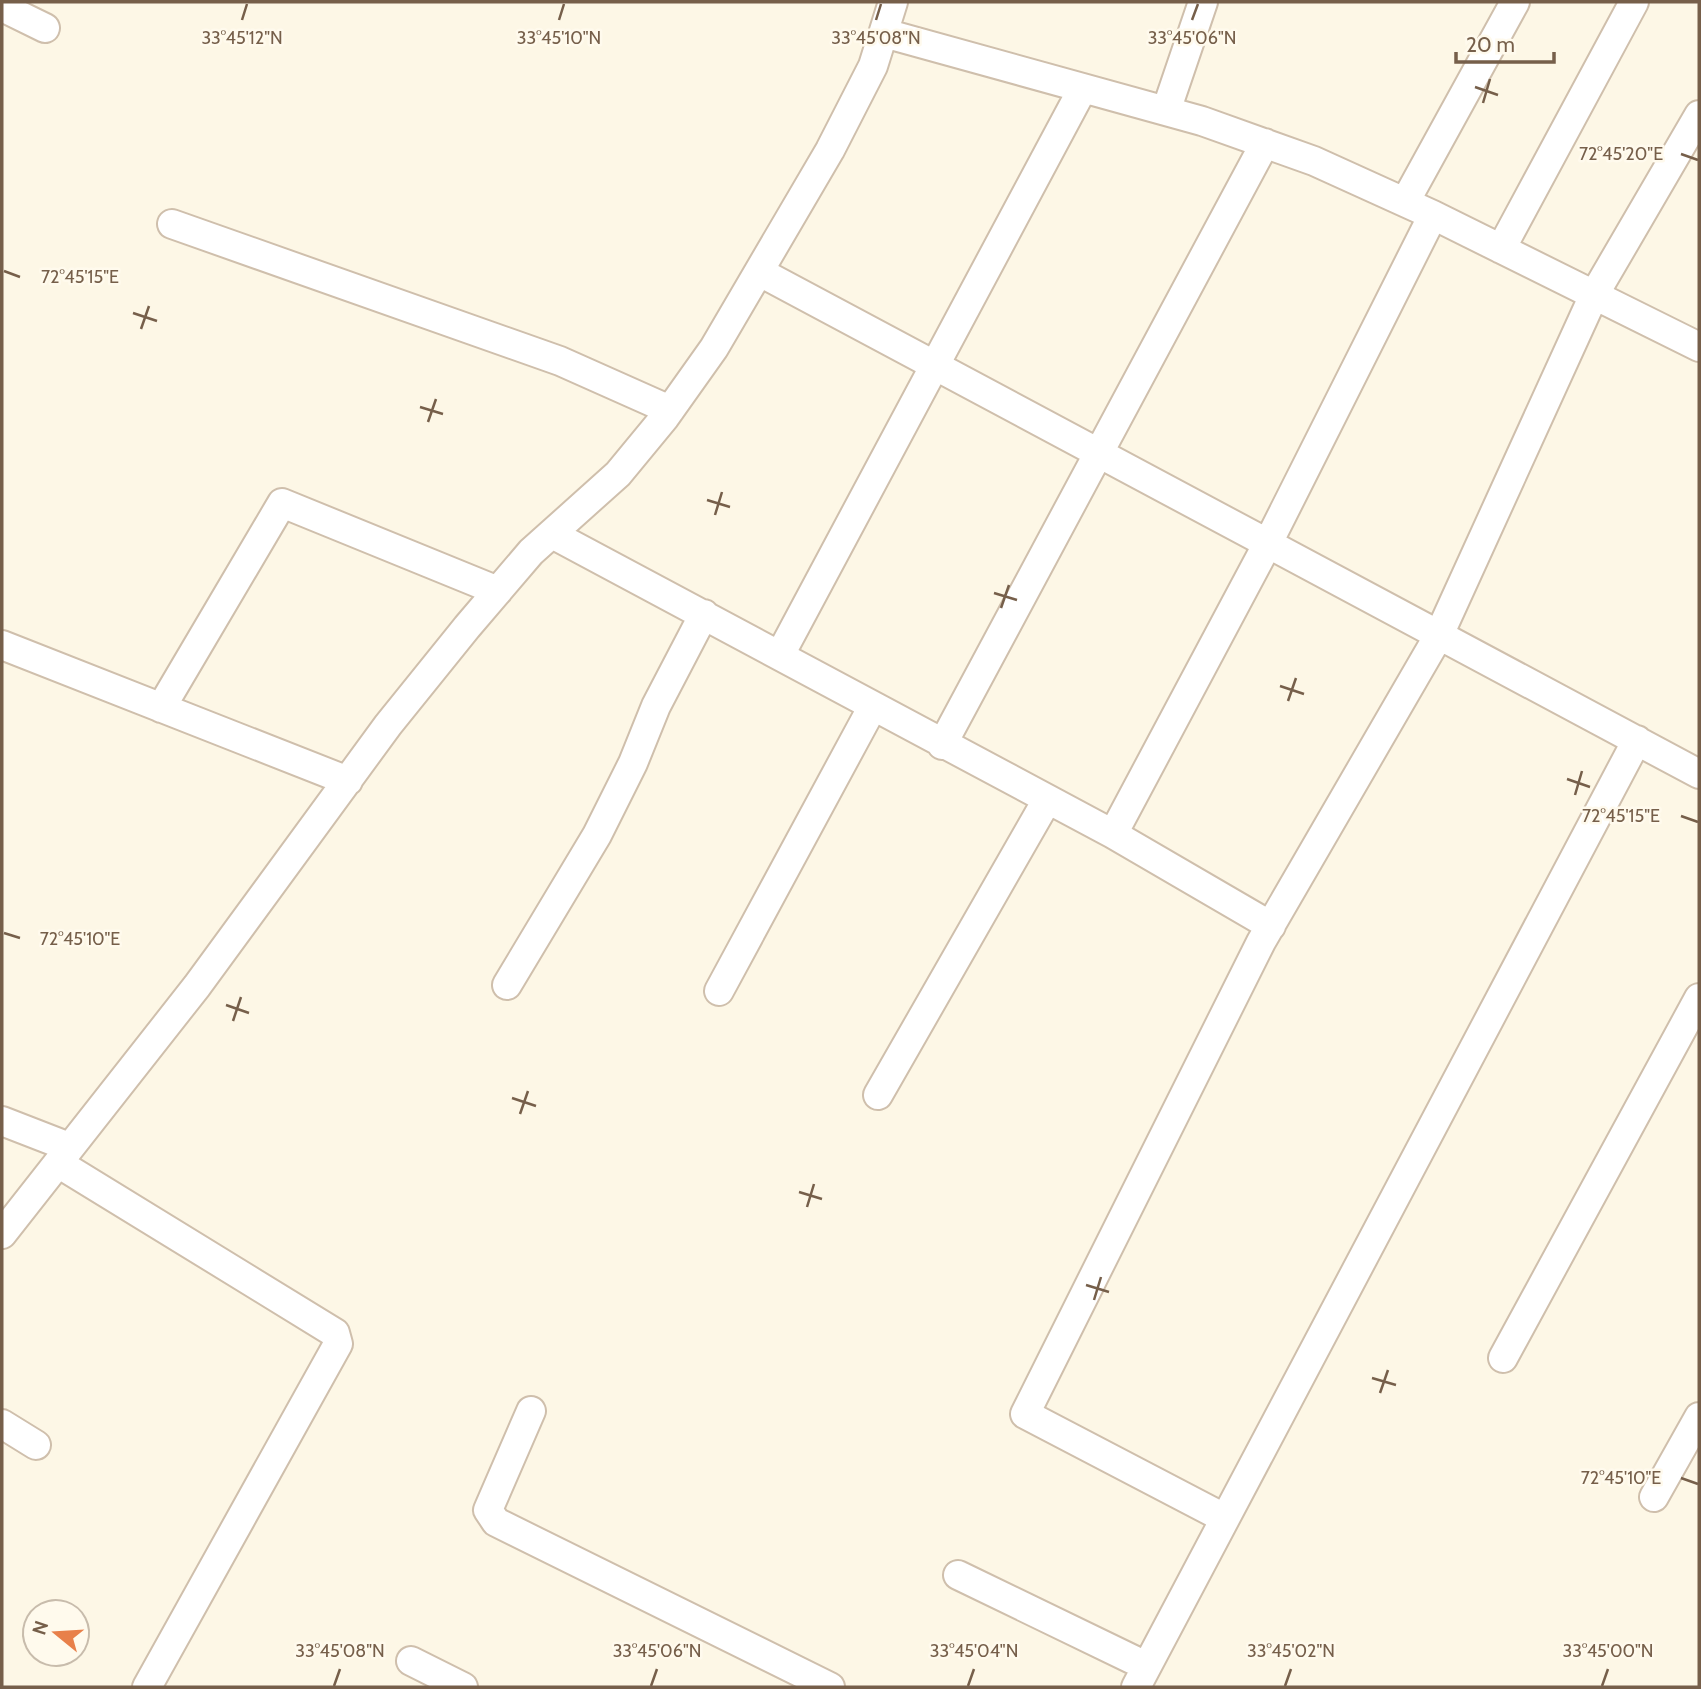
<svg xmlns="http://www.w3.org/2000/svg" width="1701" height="1689" font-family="Cabin,sans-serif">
<rect width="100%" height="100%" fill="#fdf7e6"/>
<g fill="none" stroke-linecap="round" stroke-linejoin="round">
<g stroke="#cfbfac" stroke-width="32">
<path id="minor" d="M 2,7 L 45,28
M 884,33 L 1202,121 L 1314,161 L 1433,215 L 1699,347
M 1166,111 L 1203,2
M 1405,202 L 1515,2
M 172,224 L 560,361 L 670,410
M 1501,249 L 1634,2
M 760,272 L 1699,774
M 552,534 L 1113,834 L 1271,926
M 2,645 L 348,781
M 780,655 L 1083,88
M 161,708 L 282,503 L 498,591
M 942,745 L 1265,143
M 1113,834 L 1268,543 L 1433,215
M 507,985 L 597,835 L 633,763 L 656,706 L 704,614
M 719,991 L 873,706
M 878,1095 L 1047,800
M 2,1121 L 69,1147
M 58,1163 L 335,1333 L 338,1344 L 147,1687
M 2,1234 L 197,986 L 388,725 L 467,627 L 531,552 L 618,474 L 665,417 L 714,348 L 830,150 L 873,66 L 893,2
M 1503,1358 L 1699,998
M 531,1411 L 488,1510 L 496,1522 L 830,1687
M 2,1424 L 36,1445
M 1654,1497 L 1699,1417
M 1224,1518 L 1025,1414 L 1261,942 L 1439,635 L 1594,295 L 1699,115
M 958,1575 L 1146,1666
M 411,1661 L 463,1687
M 1136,1687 L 1637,740"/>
</g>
<use href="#minor" stroke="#fff" stroke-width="28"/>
</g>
<path fill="none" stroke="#765f4a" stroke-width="2.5" d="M 242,20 L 247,4M 559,20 L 564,4M 876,20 L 881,4M 1192,20 L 1198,4M 1475,87 L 1498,95M 1483,103 L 1490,79M 1681,154 L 1698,160M 4,271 L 20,277M 133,313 L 157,321M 141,329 L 149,306M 420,407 L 443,414M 428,422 L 436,399M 707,500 L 730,507M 715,515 L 722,492M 994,593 L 1017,600M 1001,608 L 1009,585M 1280,686 L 1304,694M 1288,701 L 1296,678M 1567,779 L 1590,787M 1575,795 L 1582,771M 1681,816 L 1698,822M 4,933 L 20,938M 226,1005 L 249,1013M 233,1021 L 241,997M 512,1098 L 536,1106M 520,1114 L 528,1091M 799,1192 L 822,1199M 807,1207 L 814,1184M 1086,1285 L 1109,1292M 1094,1300 L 1101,1277M 1372,1378 L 1396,1385M 1380,1393 L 1388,1370M 1681,1478 L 1698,1484M 334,1686 L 340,1669M 651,1686 L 657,1669M 968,1686 L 974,1669M 1285,1686 L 1291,1669M 1602,1686 L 1608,1669"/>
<g font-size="18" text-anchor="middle" fill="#765f4a" stroke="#fffaed" stroke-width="5" stroke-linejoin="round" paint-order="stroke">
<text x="242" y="44">33°45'12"N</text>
<text x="559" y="44">33°45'10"N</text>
<text x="876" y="44">33°45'08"N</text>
<text x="1192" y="44">33°45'06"N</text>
<text x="1621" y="160">72°45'20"E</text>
<text x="80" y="283">72°45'15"E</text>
<text x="1621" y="822">72°45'15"E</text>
<text x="80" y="945">72°45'10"E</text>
<text x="1621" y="1484">72°45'10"E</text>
<text x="340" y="1657">33°45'08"N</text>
<text x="657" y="1657">33°45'06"N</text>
<text x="974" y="1657">33°45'04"N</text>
<text x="1291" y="1657">33°45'02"N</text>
<text x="1608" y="1657">33°45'00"N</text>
</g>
<rect width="1701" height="1689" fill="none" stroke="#765f4a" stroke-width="7"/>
<g transform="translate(56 1633) rotate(288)"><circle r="33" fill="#fffaed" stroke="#c8bcac" stroke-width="2"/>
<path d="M0-5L12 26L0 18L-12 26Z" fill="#e8804a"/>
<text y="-10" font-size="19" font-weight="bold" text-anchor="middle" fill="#765f4a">N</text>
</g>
<path d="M1456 52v10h98v-10" fill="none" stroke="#765f4a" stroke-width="3.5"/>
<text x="1466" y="52" font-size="21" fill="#765f4a" stroke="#fffaed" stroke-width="5" paint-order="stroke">20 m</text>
</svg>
